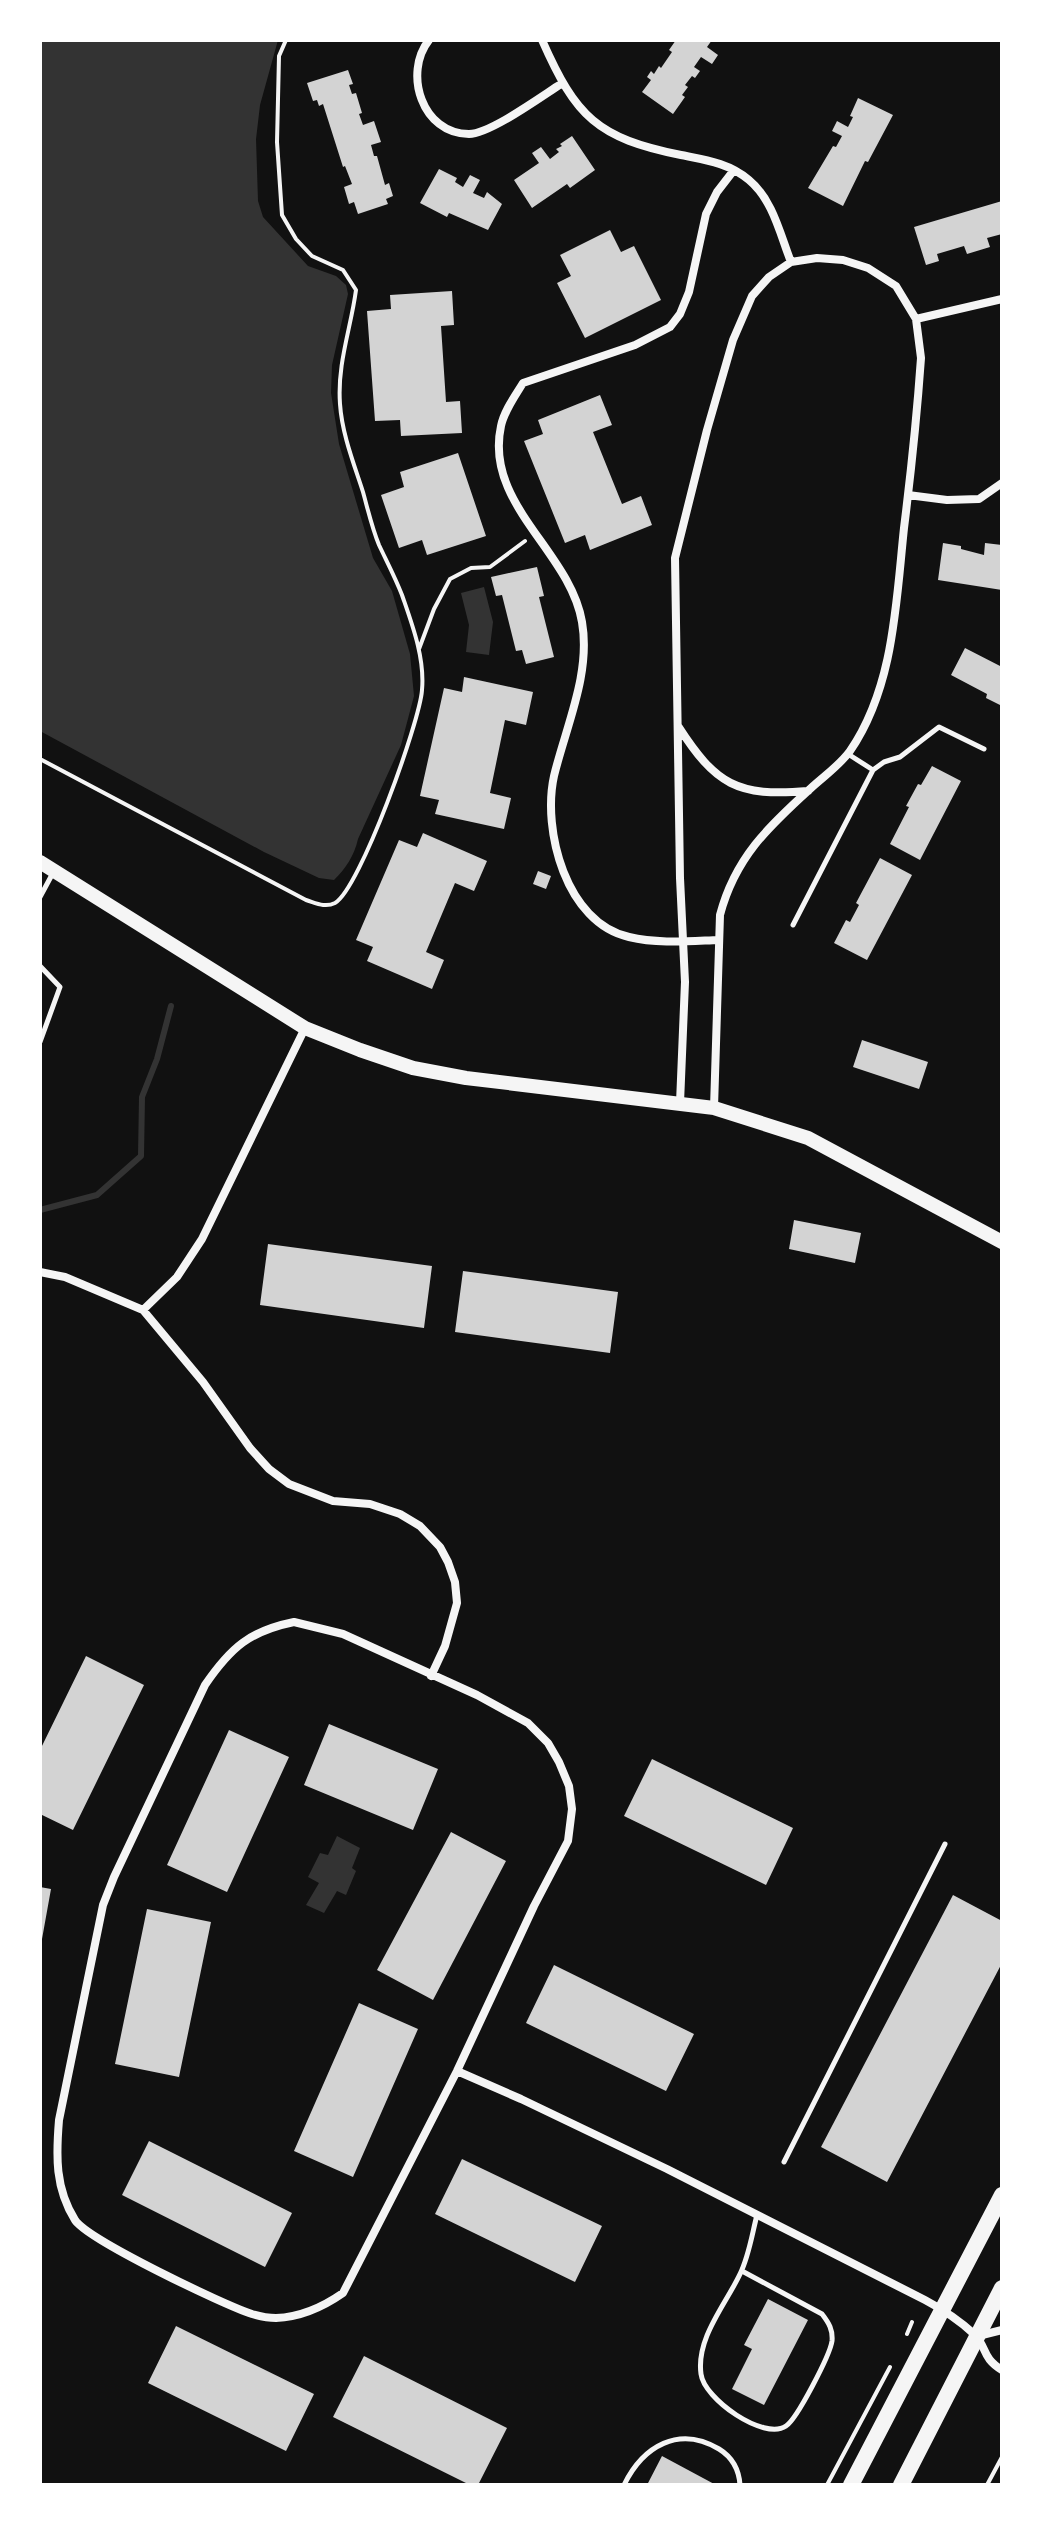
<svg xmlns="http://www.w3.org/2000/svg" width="1042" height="2525" font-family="Jost,sans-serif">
<rect width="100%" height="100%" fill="#111"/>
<path fill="#333" d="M 40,40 L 278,40 L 260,105 L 256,139 L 258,201 L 263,217 L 308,266 L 336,276 L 346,285 L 348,294 L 332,365 L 331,393 L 339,444 L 373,558 L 392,591 L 410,654 L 414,696 L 401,745 L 358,839 C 354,856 346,868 334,880 L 319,878 L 264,852 L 40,731 L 40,306 L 42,274 L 40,263 Z
M 484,587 L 493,622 L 489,655 L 466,652 L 469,625 L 461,593 Z
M 337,1836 L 360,1848 L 352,1868 L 356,1871 L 346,1895 L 337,1891 L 324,1913 L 306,1905 L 319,1883 L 308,1877 L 320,1853 L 328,1855 Z"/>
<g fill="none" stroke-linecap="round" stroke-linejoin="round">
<path stroke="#333" stroke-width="6" d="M 40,1210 L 97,1195 L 141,1156 L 142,1097 L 157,1059 L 171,1006"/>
</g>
<path fill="#d3d3d3" d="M 676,40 L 712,40 L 707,47 L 718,55 L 712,64 L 701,57 L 694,67 L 700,71 L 695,78 L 692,76 L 685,85 L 688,87 L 682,95 L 685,97 L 673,114 L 642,92 L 651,80 L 647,77 L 651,71 L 654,74 L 659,66 L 661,68 L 672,52 L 669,50 Z
M 348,70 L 353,84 L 349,85 L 352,94 L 356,93 L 362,113 L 359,114 L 363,125 L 374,121 L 381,142 L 371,145 L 374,156 L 377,156 L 385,185 L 389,183 L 393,196 L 386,199 L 388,204 L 358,214 L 354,202 L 349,204 L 344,187 L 352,184 L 345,166 L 343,167 L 323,104 L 319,106 L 317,100 L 313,101 L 307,83 Z
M 858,98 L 893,115 L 868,162 L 865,161 L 843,206 L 808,188 L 833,146 L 836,147 L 842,136 L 832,131 L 837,121 L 848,127 L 853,117 L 850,116 Z
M 572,136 L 595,170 L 570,188 L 567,184 L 532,208 L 514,180 L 539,163 L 532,153 L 541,147 L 550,159 L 559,152 L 556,149 L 562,146 L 560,144 Z
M 439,169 L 457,178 L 455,182 L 463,187 L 470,175 L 480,180 L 473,193 L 484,198 L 487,192 L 502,204 L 488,230 L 449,213 L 447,217 L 420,203 Z
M 1002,201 L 1002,234 L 987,238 L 990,247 L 967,254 L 964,246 L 937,254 L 939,261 L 926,265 L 914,227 Z
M 610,230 L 621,252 L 634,246 L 661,300 L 585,338 L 557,283 L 571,276 L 560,255 Z
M 452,291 L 454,325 L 441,326 L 446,402 L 460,401 L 462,433 L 401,436 L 400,420 L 375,421 L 367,311 L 391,309 L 390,295 Z
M 600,395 L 612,425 L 593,432 L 622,504 L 641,496 L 652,525 L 590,550 L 585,535 L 565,543 L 524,441 L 543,434 L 538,420 Z
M 458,453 L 486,536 L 427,555 L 422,540 L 399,548 L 381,495 L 404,487 L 400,472 Z
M 943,543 L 961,546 L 961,549 L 984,555 L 985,543 L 1002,545 L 1002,590 L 938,580 Z
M 537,567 L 544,596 L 539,597 L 554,657 L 526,664 L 522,650 L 516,651 L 502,595 L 496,596 L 491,577 Z
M 965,648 L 1002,667 L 1002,706 L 986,698 L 987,694 L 951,675 Z
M 464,677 L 533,692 L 526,725 L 505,720 L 490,793 L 511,798 L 504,829 L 435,814 L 439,800 L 420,796 L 444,688 L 462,692 Z
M 932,766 L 961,781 L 920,860 L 890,844 L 909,807 L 906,806 L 918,784 L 921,785 Z
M 423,833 L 487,861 L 474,891 L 455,883 L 426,952 L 444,960 L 432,989 L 367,961 L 373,947 L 356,940 L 399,840 L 417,847 Z
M 880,858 L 912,875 L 867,960 L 834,943 L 846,920 L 850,922 L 859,905 L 856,903 Z
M 538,871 L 551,876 L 546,889 L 533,884 Z
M 862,1040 L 928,1062 L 919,1089 L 853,1067 Z
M 794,1220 L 861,1233 L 855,1263 L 789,1249 Z
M 268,1244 L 432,1266 L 424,1328 L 260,1305 Z
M 463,1271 L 618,1292 L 610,1353 L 455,1332 Z
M 86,1656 L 144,1685 L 73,1830 L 40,1814 L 40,1750 Z
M 329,1724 L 438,1769 L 413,1830 L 304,1785 Z
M 229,1730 L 289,1757 L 227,1892 L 167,1865 Z
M 652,1759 L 793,1828 L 766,1885 L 624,1816 Z
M 451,1832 L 506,1861 L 433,2000 L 377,1970 Z
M 40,1887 L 51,1889 L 42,1939 L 40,1939 Z
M 953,1895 L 1002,1921 L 1002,1963 L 887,2182 L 821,2147 Z
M 147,1909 L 211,1922 L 179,2077 L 115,2064 Z
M 554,1965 L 694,2034 L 666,2091 L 526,2023 Z
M 359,2003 L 418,2029 L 353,2177 L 294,2151 Z
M 149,2141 L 292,2213 L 265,2267 L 122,2195 Z
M 462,2159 L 602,2226 L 575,2282 L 435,2214 Z
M 768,2299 L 808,2320 L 764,2405 L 732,2389 L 752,2349 L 744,2345 Z
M 176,2326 L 314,2394 L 286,2451 L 148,2383 Z
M 364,2356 L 507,2428 L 478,2485 L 470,2485 L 333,2417 Z
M 662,2456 L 716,2485 L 647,2485 Z"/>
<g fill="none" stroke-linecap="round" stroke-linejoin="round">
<path stroke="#f5f5f5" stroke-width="4" d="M 419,649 L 434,609 L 450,579 L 471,568 L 490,567 L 525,541
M 40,759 L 306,900 C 316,903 325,908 335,903 C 360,889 420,721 422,690 C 425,658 412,624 402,595 C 395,577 387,562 379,545 C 372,528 368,510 363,492 C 354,464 342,434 340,404 C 337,364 351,328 356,290 L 343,270 L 312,256 L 296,239 L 282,215 L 277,142 L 279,56 L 286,40
M 907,2334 L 912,2322
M 827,2485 L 890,2367
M 987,2485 L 1002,2457"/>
<path stroke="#f5f5f5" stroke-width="5" d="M 848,754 L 873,770
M 40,897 L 54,871
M 793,925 L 873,770 L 884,762 L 900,757 L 939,727 L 984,749
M 40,966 L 60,987 L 40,1042
M 784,2162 L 945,1844
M 742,2271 L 822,2314 C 829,2323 833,2330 832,2341 C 830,2355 797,2419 786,2426 C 764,2441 704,2399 701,2374 C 696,2338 726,2304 740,2274 C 749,2256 752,2234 757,2215
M 624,2485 C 643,2446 679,2425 719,2449 C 732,2457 739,2470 740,2485"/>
<path stroke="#f5f5f5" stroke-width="8" d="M 429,40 C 403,73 422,134 469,134 C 490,134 542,96 561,84
M 542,40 C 576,117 597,138 681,155 C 706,160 729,163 749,180 C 773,200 780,234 791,262
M 916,319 L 1002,299
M 908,495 L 947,500 L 979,499 L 1002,483
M 678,726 C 716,785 737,797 808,791
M 719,940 C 690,941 658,944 629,937 C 566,923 542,830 554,776 C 566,726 591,674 582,622 C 570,551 484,504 501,426 C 504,411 515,396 523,383 L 635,345 L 670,327 L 680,314 L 689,292 L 706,214 L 717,192 L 734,170
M 680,1103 L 685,982 L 680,878 L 675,558 L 707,430 L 733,340 L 752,296 L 769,277 L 791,262 L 817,258 L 843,260 L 868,268 L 896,286 L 916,319 L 921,358 C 917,415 911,472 904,528 C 896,603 894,687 850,751 C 840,765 823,777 810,789 C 768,827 735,858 720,915 L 714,1108
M 40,1272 L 65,1277 L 143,1310 L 203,1382 L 250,1448 L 269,1469 L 289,1484 L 333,1501 L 370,1504 L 400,1514 L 420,1526 L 440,1547 L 448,1562 L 455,1582 L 457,1603 L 445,1646 L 431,1676
M 143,1310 L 177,1277 L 202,1239 L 305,1028
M 294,1622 L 343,1634 L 477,1695 L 528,1723 L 548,1743 L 559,1762 L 569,1786 L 572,1809 L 568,1841 L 534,1906 L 457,2071 L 343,2293 C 323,2307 302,2317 276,2318 C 269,2318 259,2316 252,2314 C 224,2305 88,2240 75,2220 C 55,2188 56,2156 59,2120 L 103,1905 L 114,1877 L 205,1685 C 231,1647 250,1631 294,1622 Z
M 457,2071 L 521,2099 L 667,2169 L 925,2300 C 942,2309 960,2321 974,2334 C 988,2348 981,2357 1002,2370
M 978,2336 L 1002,2330"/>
<path stroke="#f5f5f5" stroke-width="14" d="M 40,862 L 305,1028 L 360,1050 L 413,1068 L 466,1078 L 714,1108 L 808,1138 L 1002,1242"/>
<path stroke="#f5f5f5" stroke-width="16" d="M 851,2485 L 1002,2195
M 901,2485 L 1002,2288"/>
</g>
<rect width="1042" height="2525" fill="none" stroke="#ffffff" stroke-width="84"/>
</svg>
